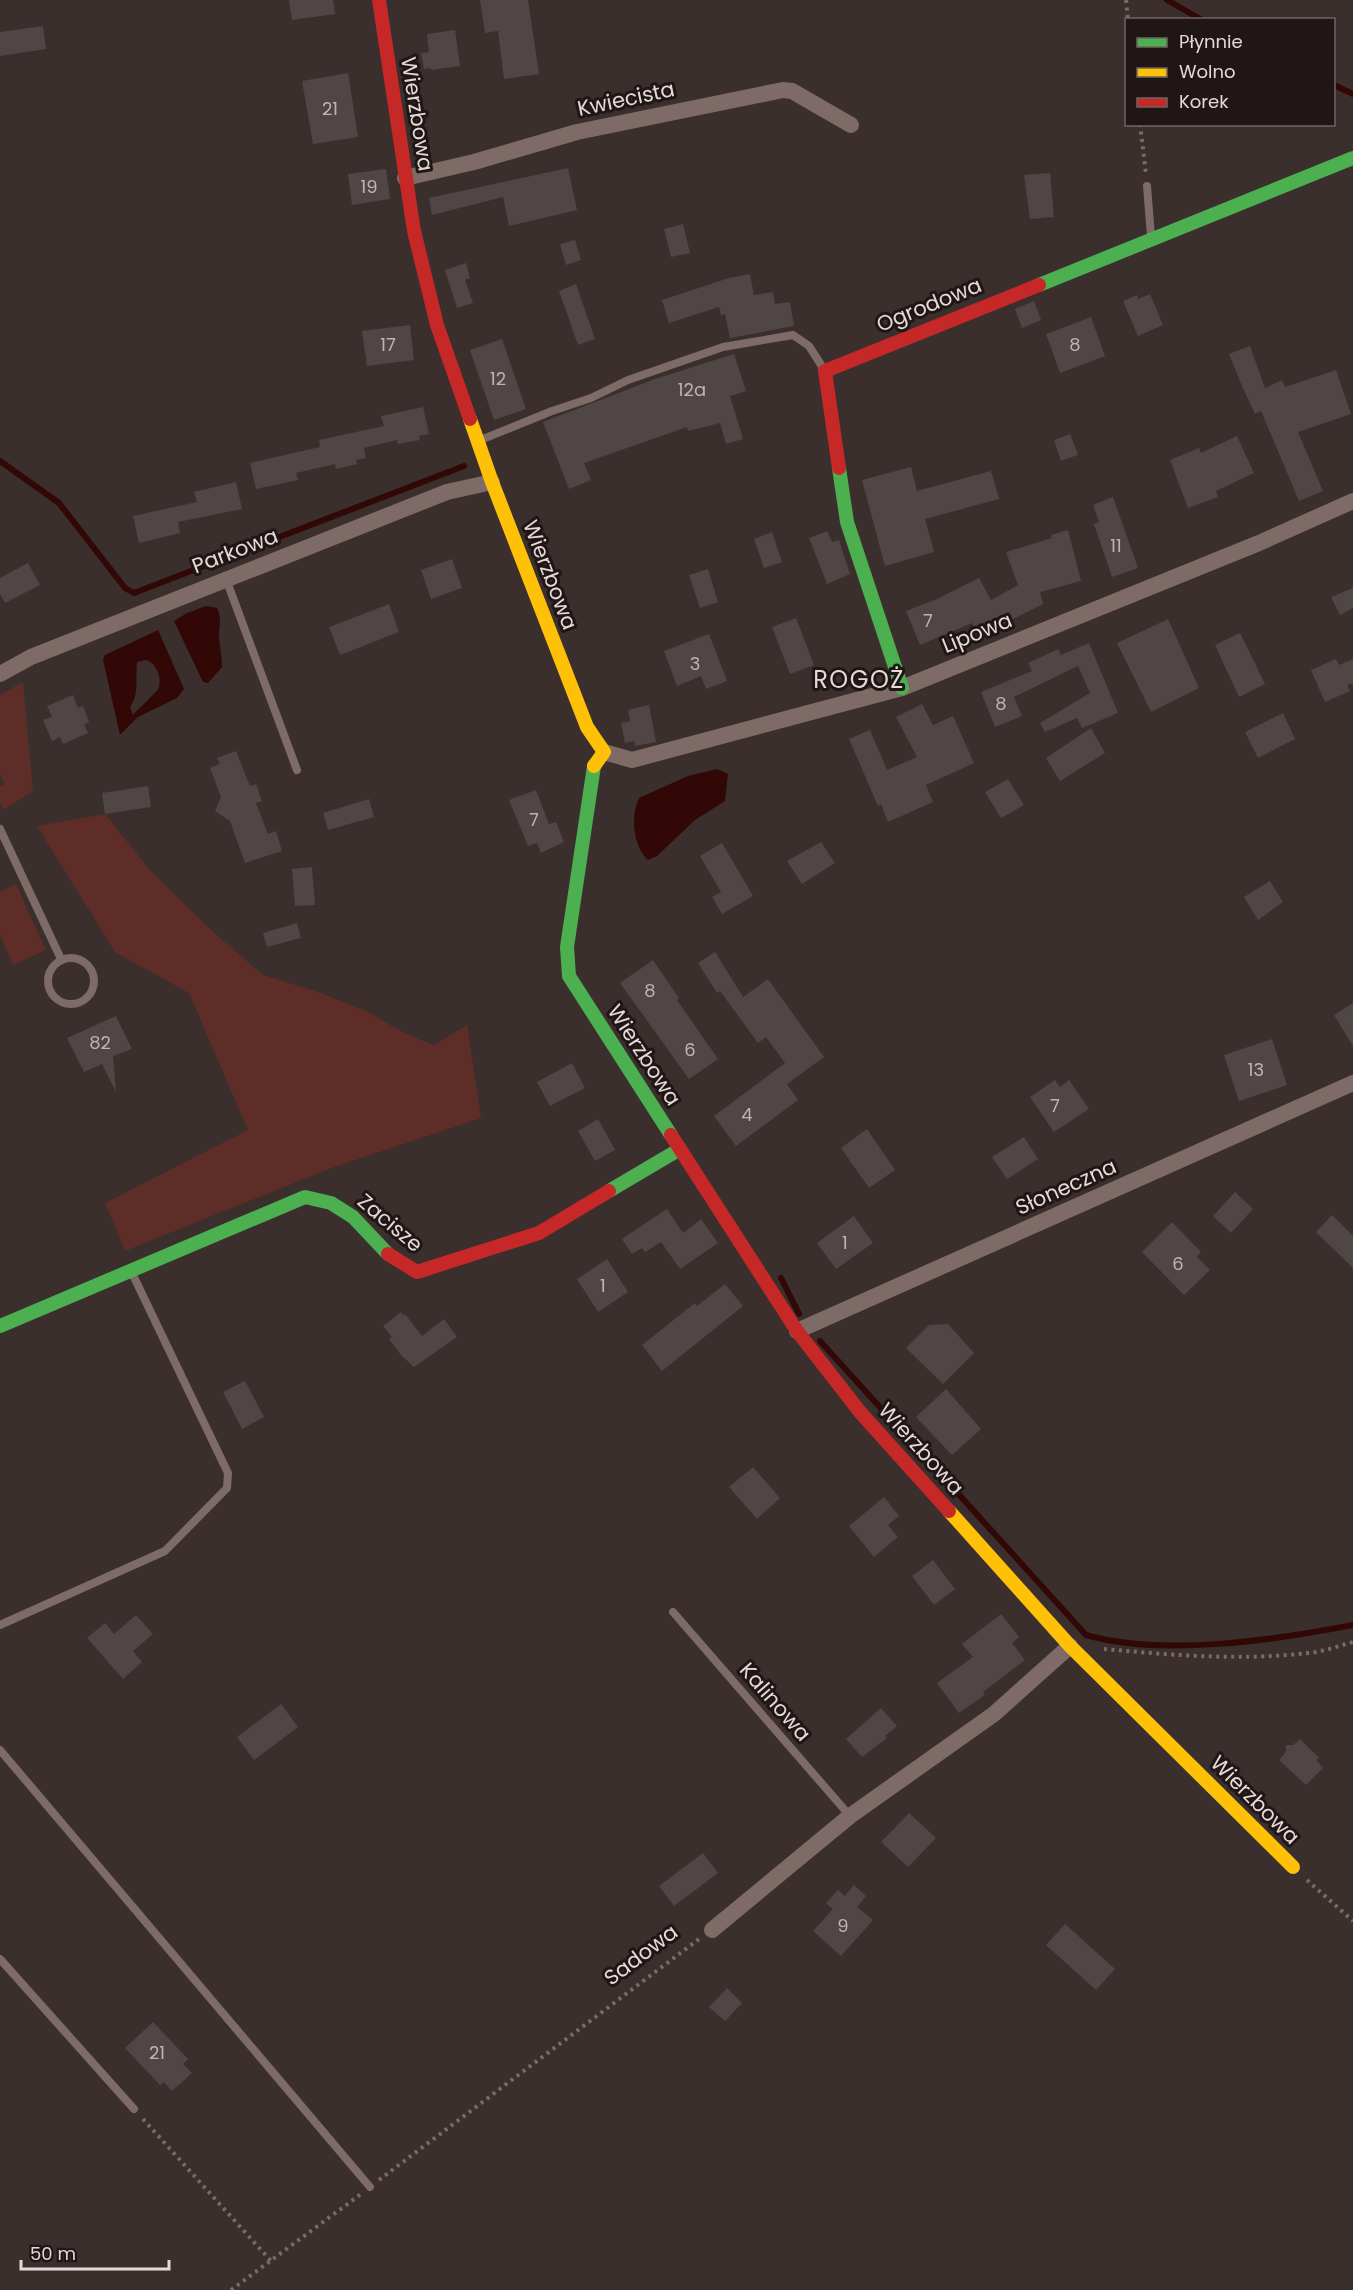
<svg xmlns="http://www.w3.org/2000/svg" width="1353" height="2290" font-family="Poppins,sans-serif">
<rect width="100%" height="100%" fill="#3a2f2d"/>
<path fill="#5f2d28" d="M 23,682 L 33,791 L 3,810 L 0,800 L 0,787 L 5,784 L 0,775 L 0,695 Z
M 105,814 L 149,869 L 209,928 L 263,975 L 318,992 L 366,1011 L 408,1035 L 434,1045 L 467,1025 L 481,1118 L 334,1167 L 125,1251 L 105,1203 L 248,1130 L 189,993 L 115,952 L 37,826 Z
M 16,884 L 46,950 L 13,965 L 0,935 L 0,892 Z"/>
<path fill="#320807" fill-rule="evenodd" d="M 206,606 L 217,608 C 222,618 219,627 219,637 C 220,648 222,657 222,667 L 208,683 L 203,682 L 174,621 L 187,613 Z
M 158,630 L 184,689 L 177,698 L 138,717 L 120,735 L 103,660 L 105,655 ZM 146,660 C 156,663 163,678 158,689 C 155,694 138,709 133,715 L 130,707 C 140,693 135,679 137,662 Z
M 717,769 L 728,774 L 725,801 L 695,820 L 657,856 L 648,860 C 633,846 630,817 639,798 L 688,776 Z"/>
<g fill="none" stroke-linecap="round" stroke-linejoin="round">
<path stroke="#320807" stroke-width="6" d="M 1167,0 L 1202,20
M 1334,85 L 1353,94
M 0,461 L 59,503 L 125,588 L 134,593 L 464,466
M 781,1278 L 799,1314
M 820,1341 L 1086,1635 C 1163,1657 1275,1640 1353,1625"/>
</g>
<path fill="#504645" d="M 289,0 L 333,0 L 335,14 L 292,20 Z
M 480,0 L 528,0 L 539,74 L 504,79 L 498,31 L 485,33 Z
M 43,26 L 46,49 L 0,56 L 0,32 Z
M 455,30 L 460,66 L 431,70 L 431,68 L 424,69 L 421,53 L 429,52 L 427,34 Z
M 348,73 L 358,137 L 313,144 L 302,81 Z
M 568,168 L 577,210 L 509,226 L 503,197 L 432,215 L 429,198 Z
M 386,169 L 390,199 L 352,205 L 348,174 Z
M 1050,173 L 1054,217 L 1030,219 L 1024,175 Z
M 683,224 L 690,253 L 671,257 L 664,229 Z
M 575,240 L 581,260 L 566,265 L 560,244 Z
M 466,263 L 470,278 L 465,280 L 473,303 L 457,308 L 445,270 Z
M 750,274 L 754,295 L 773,292 L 775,304 L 790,302 L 794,326 L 730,338 L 725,314 L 721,315 L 719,307 L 669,323 L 662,300 L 729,278 Z
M 576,284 L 595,339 L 578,345 L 559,291 Z
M 1150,294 L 1163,325 L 1138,336 L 1123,301 L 1137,295 L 1138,299 Z
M 1034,301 L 1041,320 L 1022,328 L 1015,309 Z
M 1091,317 L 1105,356 L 1060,373 L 1046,334 Z
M 410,325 L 414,360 L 367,366 L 362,331 Z
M 502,339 L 526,409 L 494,420 L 470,350 Z
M 1250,346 L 1265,388 L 1282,380 L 1285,387 L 1336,370 L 1351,414 L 1298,432 L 1323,491 L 1299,501 L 1261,411 L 1255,414 L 1242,386 L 1229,354 Z
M 734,354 L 746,391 L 730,396 L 743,439 L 726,444 L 720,423 L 688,431 L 687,427 L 584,463 L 591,480 L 569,489 L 543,422 L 655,379 Z
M 423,407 L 429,434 L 419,436 L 420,440 L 398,444 L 397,440 L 364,448 L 366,458 L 356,460 L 357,464 L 336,469 L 335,464 L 296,473 L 298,480 L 256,489 L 250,463 L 320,447 L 319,440 L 384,426 L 381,416 Z
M 1070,434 L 1078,455 L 1061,461 L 1054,440 Z
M 1237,436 L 1254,473 L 1216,491 L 1218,497 L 1188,508 L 1170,460 L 1199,448 L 1201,453 Z
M 911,467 L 917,491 L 991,471 L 999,499 L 925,519 L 934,552 L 885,566 L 862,480 Z
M 236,482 L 242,509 L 178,522 L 180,533 L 139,543 L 133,516 L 197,502 L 194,492 Z
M 1113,497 L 1138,568 L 1112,577 L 1094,524 L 1099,522 L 1093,505 Z
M 1068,530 L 1081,581 L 1040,592 L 1043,604 L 979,636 L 972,623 L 920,645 L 906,611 L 937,599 L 979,578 L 991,600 L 1018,585 L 1006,552 L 1052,538 L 1051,535 Z
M 827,531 L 832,542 L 839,540 L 850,574 L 827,584 L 809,538 Z
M 772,532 L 782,562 L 764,568 L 754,539 Z
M 452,559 L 462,588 L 431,599 L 421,570 Z
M 28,563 L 40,585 L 5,603 L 0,594 L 0,578 Z
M 708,569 L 718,602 L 700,608 L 689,575 Z
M 1353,588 L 1353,608 L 1340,615 L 1331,597 Z
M 389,604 L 399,632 L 340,655 L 329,627 Z
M 796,618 L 814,665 L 790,674 L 772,627 Z
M 1168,619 L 1199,688 L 1151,712 L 1117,643 Z
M 1240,633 L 1265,684 L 1239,697 L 1215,645 Z
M 709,634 L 727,681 L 706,689 L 701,676 L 677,686 L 664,651 Z
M 1089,643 L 1118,713 L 1082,728 L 1077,718 L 1045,732 L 1040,723 L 1090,693 L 1078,666 L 1014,697 L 1022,716 L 995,727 L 981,692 L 1032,671 L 1028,663 L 1058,649 L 1061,655 Z
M 1336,659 L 1339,665 L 1353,659 L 1353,683 L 1347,685 L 1350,691 L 1325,702 L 1311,670 Z
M 73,695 L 78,708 L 83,706 L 89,722 L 84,724 L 88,733 L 63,744 L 60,737 L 52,741 L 43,720 L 52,717 L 47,706 Z
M 922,704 L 933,725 L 953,716 L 974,763 L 926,785 L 933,802 L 888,822 L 881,804 L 878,806 L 849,739 L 870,730 L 887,770 L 917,757 L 896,717 Z
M 649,705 L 656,742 L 635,746 L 634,741 L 625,743 L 621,723 L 630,721 L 628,710 Z
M 1283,713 L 1295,739 L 1258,758 L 1245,732 Z
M 1091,728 L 1105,753 L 1060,781 L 1046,758 Z
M 236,751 L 250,786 L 256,784 L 262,801 L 256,803 L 268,834 L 276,831 L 282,851 L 245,863 L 230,821 L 215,811 L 221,797 L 210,768 L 220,764 L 217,758 Z
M 1008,779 L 1024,805 L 1001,818 L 985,792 Z
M 148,786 L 151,807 L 105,814 L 102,793 Z
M 536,790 L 549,824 L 556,822 L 564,842 L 541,853 L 537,843 L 528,846 L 509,800 Z
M 369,799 L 374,817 L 328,830 L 323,813 Z
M 821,842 L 835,863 L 802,884 L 787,861 Z
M 722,843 L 753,896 L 722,914 L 712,897 L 721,892 L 700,856 Z
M 312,867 L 315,905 L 295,906 L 292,869 Z
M 1270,881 L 1283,902 L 1258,920 L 1244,897 Z
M 297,923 L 301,938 L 267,947 L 263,933 Z
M 715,952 L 743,997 L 768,979 L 824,1057 L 787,1084 L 798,1100 L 736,1146 L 714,1116 L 785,1063 L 766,1037 L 758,1043 L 720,991 L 717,993 L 698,963 Z
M 653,960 L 679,998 L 677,1000 L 718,1059 L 689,1079 L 620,983 Z
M 1353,1003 L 1353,1046 L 1334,1015 Z
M 116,1016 L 132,1049 L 113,1056 L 116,1092 L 102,1064 L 84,1072 L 67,1038 Z
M 1272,1039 L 1287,1085 L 1239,1101 L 1224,1055 Z
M 572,1063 L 585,1088 L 550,1106 L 537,1082 Z
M 1055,1080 L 1060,1087 L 1069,1080 L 1089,1109 L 1054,1132 L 1030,1097 Z
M 598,1119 L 615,1150 L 595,1161 L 578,1131 Z
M 867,1129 L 895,1170 L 869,1188 L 841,1148 Z
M 1024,1137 L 1038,1159 L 1007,1179 L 992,1157 Z
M 1235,1192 L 1253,1209 L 1231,1233 L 1213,1216 Z
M 667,1209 L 683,1233 L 701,1219 L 718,1243 L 680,1269 L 661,1242 L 645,1252 L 642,1248 L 632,1254 L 622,1239 Z
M 1332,1215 L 1353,1236 L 1353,1268 L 1316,1232 Z
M 854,1216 L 873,1243 L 836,1269 L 817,1243 Z
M 1172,1222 L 1201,1252 L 1197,1257 L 1210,1270 L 1184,1295 L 1142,1252 Z
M 607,1259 L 628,1292 L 598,1312 L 577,1279 Z
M 725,1284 L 743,1306 L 662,1371 L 642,1345 L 695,1303 L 697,1306 Z
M 401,1312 L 403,1315 L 405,1314 L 422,1336 L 444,1319 L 457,1337 L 414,1367 L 401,1355 L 389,1339 L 392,1337 L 383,1326 Z
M 948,1324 L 974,1353 L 943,1384 L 906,1348 L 929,1325 Z
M 245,1381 L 264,1417 L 242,1429 L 223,1392 Z
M 946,1389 L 981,1429 L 952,1455 L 916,1417 Z
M 753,1467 L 780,1498 L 757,1519 L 729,1487 Z
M 884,1497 L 899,1516 L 888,1525 L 898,1537 L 874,1557 L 849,1526 Z
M 933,1560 L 955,1589 L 934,1605 L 912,1576 Z
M 1001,1614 L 1019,1637 L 1012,1643 L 1025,1660 L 983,1692 L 985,1695 L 959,1713 L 937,1683 L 973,1657 L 962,1644 Z
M 136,1615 L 153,1634 L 133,1651 L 142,1662 L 123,1679 L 87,1638 L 105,1623 L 114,1634 Z
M 281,1704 L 298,1727 L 254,1760 L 237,1737 Z
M 881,1708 L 897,1726 L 885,1736 L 887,1738 L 862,1757 L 846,1739 Z
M 1300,1739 L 1319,1758 L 1316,1760 L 1323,1768 L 1306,1785 L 1279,1760 L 1286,1752 L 1286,1745 L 1293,1745 Z
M 909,1813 L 936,1838 L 908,1867 L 881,1842 Z
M 703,1853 L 718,1873 L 674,1906 L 659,1886 Z
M 854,1885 L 866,1896 L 857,1907 L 873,1920 L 841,1956 L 813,1931 L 833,1909 L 826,1903 L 838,1890 L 845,1896 Z
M 1065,1924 L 1115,1969 L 1096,1990 L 1046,1945 Z
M 727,1988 L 742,2003 L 725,2021 L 709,2007 Z
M 153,2022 L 188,2059 L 183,2064 L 192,2073 L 172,2091 L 164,2082 L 160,2085 L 125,2048 Z"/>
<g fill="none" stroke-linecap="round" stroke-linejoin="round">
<path stroke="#7a6a68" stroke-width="4" stroke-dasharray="3 4.5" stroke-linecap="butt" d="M 1126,0 L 1128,20
M 1140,124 L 1146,174
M 1104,1649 C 1171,1655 1240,1661 1308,1653 C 1323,1652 1338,1646 1353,1642
M 1307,1880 L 1353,1921
M 143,2119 L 271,2261
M 379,2180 L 699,1939
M 231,2290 L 361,2194"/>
<path stroke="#7e6a67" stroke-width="8" d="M 1147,186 L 1151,236
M 478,441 L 552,411 L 591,398 L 628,380 L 723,347 L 793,335 L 809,346 L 825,371
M 226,579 L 297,770
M 0,829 L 61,959
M48 981a23 23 0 1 1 46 0a23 23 0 1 1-46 0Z
M 673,1612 L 850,1816
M 0,1625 L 165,1551 L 227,1488 L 228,1473 L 132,1273
M 0,1750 L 370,2187
M 0,1959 L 134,2109"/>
<path stroke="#7e6a67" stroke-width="16" d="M 405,178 L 474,162 L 577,132 L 783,90 L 792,91 L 851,125
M 0,674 L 31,657 L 447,492 L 492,482
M 604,752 L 632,760 L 902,688 L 1259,543 L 1353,501
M 797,1331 L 1353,1083
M 712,1930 L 850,1816 L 994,1714 L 1070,1646"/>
<path stroke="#4caf50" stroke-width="14" d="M 1039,285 L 1353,158
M 839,468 L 847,522 L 902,688
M 594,766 L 567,947 L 569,976 L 671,1135
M 609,1191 L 680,1149
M 0,1326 L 305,1197 L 331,1203 L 353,1217 L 388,1254"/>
<path stroke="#ffc107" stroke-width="14" d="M 470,419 L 492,482 L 587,727 L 604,752 L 594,766
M 949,1511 L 1070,1646 L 1293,1867"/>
<path stroke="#c62828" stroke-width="14" d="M 379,0 L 414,231 L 437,325 L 470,419
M 839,468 L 825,371 L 1039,285
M 671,1135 L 797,1331 L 860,1412 L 949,1511
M 388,1254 L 417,1272 L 539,1233 L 609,1191"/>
</g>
<g text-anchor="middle" stroke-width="6" stroke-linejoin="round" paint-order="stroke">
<g font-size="18" fill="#c0b4b2">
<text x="330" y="115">21</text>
<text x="369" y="193">19</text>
<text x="388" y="351">17</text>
<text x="1075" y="351">8</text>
<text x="498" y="385">12</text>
<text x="692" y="396">12a</text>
<text x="1116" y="552">11</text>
<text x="928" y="627">7</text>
<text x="695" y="670">3</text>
<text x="1001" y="710">8</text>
<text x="534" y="826">7</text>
<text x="650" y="997">8</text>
<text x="100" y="1049">82</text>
<text x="690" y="1056">6</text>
<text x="1256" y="1076">13</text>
<text x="1055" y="1112">7</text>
<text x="747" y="1121">4</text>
<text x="845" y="1249">1</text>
<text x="1178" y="1270">6</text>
<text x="603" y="1292">1</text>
<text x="843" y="1932">9</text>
<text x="157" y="2059">21</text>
</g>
<g font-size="21" fill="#e6d9d7" stroke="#1f1615">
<text transform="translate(626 99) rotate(-12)" y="7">Kwiecista</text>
<text transform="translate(417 114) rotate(81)" y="7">Wierzbowa</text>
<text transform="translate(929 305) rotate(-22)" y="7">Ogrodowa</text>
<text transform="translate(235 551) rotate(-21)" y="7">Parkowa</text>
<text transform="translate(550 575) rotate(69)" y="7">Wierzbowa</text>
<text transform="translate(977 633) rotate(-22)" y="7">Lipowa</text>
<text transform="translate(644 1055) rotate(57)" y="7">Wierzbowa</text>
<text transform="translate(1066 1187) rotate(-24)" y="7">Słoneczna</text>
<text transform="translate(390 1223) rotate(40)" y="7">Zacisze</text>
<text transform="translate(921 1449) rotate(48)" y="7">Wierzbowa</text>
<text transform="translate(775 1702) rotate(49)" y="7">Kalinowa</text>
<text transform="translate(1255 1800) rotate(45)" y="7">Wierzbowa</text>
<text transform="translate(641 1955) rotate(-37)" y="7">Sadowa</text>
</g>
<g font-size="24" letter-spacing="1.5" fill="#e6d9d7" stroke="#1f1615">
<text x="859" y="688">ROGOŻ</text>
</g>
</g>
<rect x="1125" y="18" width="210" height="108" fill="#1f1615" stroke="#6f6463" stroke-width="1.5"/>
<rect x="1137" y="38" width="30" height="9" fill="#4caf50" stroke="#6f6463" stroke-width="1.5"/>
<text x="1179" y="48" font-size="18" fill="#e6d9d7">Płynnie</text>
<rect x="1137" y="68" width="30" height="9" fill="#ffc107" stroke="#6f6463" stroke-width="1.5"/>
<text x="1179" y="78" font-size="18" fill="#e6d9d7">Wolno</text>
<rect x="1137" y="98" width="30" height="9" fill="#c62828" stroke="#6f6463" stroke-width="1.5"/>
<text x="1179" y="108" font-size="18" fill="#e6d9d7">Korek</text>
<path d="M21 2260v9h148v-9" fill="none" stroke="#e6d9d7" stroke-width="3"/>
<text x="30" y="2260" font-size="18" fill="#e6d9d7" stroke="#1f1615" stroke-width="4.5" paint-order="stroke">50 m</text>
</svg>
